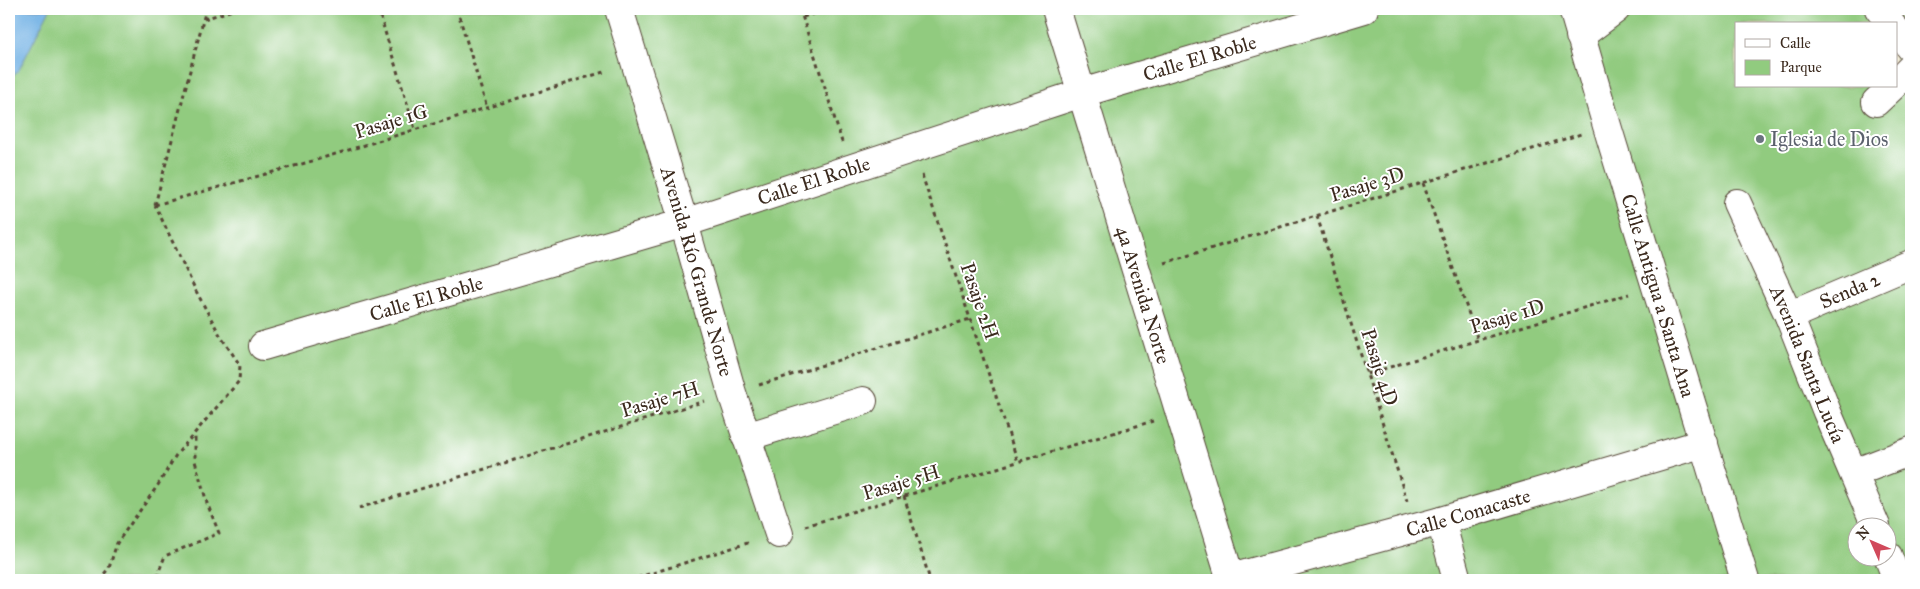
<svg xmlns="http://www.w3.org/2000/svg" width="1920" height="589" font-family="'IM FELL Great Primer',serif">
<rect width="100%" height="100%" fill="#fff"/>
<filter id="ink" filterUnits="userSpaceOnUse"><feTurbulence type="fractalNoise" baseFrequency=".02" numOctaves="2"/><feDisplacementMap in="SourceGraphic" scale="10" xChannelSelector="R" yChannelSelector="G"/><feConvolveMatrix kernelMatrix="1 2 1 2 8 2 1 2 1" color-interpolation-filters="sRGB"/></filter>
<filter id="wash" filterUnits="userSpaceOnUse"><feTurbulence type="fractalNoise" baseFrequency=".0096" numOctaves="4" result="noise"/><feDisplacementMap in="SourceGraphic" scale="20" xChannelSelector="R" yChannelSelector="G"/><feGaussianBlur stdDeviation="1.12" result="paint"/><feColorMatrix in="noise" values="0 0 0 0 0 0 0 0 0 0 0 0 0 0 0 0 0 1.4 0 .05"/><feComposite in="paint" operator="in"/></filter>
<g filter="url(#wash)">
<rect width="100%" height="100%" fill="#ebe1bf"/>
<path fill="#91cb7f" stroke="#667a4e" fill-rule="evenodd" d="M 9,9 L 1911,9 L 1911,580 L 9,580 ZM 1736,24 L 1896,24 L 1896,86 L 1736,86 ZM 1858,526 L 1888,526 L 1888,556 L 1858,556 Z"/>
<path fill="#70b0e4" stroke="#566d81" d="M 9,9 L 50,9 L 19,70 L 9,79 Z"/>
</g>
<g filter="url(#ink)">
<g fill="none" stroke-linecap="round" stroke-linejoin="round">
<g stroke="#554536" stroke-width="30">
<g id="street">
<path id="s1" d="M 619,9 L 684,223 L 732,393 L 779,534"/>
<path id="s2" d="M 1056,9 L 1231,580"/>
<path d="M 1879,9 L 1891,24"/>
<path d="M 1896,30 L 1911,48"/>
<path d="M 1580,36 L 1616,9"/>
<path d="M 1896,83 L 1911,68"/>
<path d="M 1876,102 L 1893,86"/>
<path id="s3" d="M 1737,203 L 1789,316 L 1827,412 L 1876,526"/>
<path id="s4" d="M 1789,316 L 1911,264"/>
<path id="s5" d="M 263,346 L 684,223 L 1082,93 L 1364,9"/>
<path d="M 746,437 L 863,401"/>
<path d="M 1854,473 L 1911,451"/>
<path d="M 1441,521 L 1457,580"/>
<path d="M 1888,556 L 1897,580"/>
<path id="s6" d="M 1231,578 L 1441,521 L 1704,443"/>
</g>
</g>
<g stroke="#554536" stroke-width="30">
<g id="secondary">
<path id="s7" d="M 1573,9 L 1607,126 L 1745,580"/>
</g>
</g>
<path stroke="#554536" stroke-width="3" stroke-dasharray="4 4" stroke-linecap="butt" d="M 378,9 L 415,129
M 457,9 L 487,108
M 800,9 L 842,142
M 803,17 L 830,9
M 204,19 L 236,9
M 922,175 L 1018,462
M 1423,183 L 1478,340
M 155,205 L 316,160 L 607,71
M 155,205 L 206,9
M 1317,216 L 1407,501
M 1164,263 L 1581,134
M 1367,374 L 1629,294
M 759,385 L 970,319
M 904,496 L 930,580
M 359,508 L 705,401
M 805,526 L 1153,421
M 99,580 L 109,568 L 117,543 L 158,485 L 176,455 L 239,381 L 240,365 L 221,337 L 196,291 L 155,205
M 173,580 L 157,576 L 165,556 L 219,533 L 207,503 L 195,461 L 195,435
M 630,580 L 751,542"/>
<use href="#street" stroke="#fff" stroke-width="28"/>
<use href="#secondary" stroke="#fff" stroke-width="28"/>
</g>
</g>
<circle fill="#6b7280" stroke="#fff" stroke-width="2" cx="1760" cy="139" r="5"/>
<g text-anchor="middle" stroke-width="4" stroke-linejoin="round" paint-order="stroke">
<g font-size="20" fill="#3b2a1e" stroke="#fff">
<text dy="7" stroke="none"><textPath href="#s5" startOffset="980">Calle El Roble</textPath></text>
<text transform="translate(391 121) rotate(-17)" y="7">Pasaje 1G</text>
<text dy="7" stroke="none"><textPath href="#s5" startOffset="575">Calle El Roble</textPath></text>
<text transform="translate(1367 184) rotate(-17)" y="7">Pasaje 3D</text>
<text dy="7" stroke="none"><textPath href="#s1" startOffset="274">Avenida Río Grande Norte</textPath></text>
<text dy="7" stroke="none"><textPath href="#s4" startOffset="66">Senda 2</textPath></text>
<text dy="7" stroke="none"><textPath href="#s2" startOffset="299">4a Avenida Norte</textPath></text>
<text dy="7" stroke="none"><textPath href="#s7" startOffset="299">Calle Antigua a Santa Ana</textPath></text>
<text dy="7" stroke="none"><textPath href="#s5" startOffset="170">Calle El Roble</textPath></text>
<text transform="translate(980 301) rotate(71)" y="7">Pasaje 2H</text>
<text transform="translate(1507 316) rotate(-17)" y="7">Pasaje 1D</text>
<text dy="7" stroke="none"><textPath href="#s3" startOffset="176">Avenida Santa Lucía</textPath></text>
<text transform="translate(1380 367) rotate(72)" y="7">Pasaje 4D</text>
<text transform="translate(660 399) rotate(-17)" y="7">Pasaje 7H</text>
<text transform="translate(901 482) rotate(-17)" y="7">Pasaje 5H</text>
<text dy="7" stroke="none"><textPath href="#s6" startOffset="246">Calle Conacaste</textPath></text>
</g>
<g font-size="20" fill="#5b616d" stroke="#fff" text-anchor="start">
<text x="1770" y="146">Iglesia de Dios</text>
</g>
</g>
<rect width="1920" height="589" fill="none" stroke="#fff" stroke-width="30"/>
<rect x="1735" y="22" width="162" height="65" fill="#ffffff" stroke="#b1aaa5"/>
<rect x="1745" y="39" width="25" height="8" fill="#ffffff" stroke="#b1aaa5"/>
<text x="1780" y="48" font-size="15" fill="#3b2a1e">Calle</text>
<rect x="1745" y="60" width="25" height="15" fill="#91cb7f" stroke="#b1aaa5"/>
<text x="1780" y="72" font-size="15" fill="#3b2a1e">Parque</text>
<g transform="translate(1872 542) rotate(315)"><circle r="24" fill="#ffffff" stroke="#b1aaa5"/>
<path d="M0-4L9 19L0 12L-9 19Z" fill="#d1495b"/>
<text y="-8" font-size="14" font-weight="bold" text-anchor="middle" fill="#3b2a1e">N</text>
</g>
</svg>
